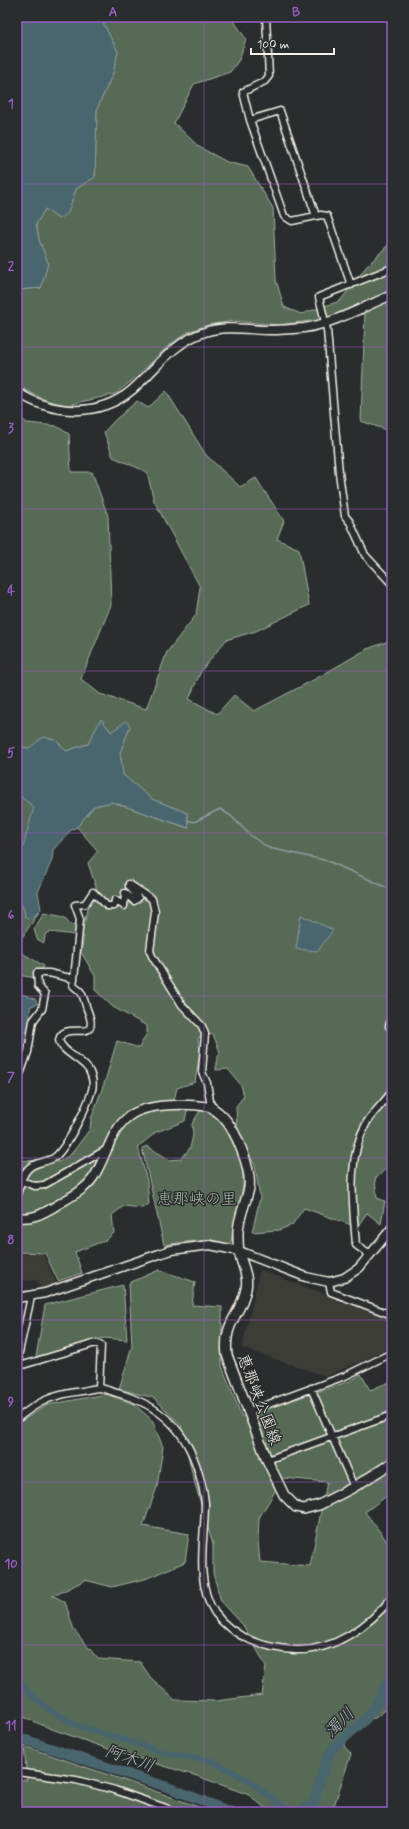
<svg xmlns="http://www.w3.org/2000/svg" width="409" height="1829" font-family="Mynerve,'Klee One',sans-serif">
<rect width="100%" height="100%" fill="#2a2d2e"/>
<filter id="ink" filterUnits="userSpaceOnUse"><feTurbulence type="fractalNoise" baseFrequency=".025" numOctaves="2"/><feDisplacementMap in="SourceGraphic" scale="8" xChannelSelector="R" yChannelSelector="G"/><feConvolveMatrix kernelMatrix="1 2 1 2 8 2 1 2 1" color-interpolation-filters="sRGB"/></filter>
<g filter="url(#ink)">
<path fill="#3e3c39" d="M 17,1254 L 43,1254 L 57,1285 L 41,1290 L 36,1280 L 23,1281 L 23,1295 L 17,1295 Z
M 260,1270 L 392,1319 L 392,1348 L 326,1376 L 242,1348 Z"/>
<path fill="#566b57" stroke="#a5aea0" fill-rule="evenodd" d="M 100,17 L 231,17 L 246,39 L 239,60 L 230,72 L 194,84 L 174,123 L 199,147 L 227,162 L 248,167 L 273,208 L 276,280 L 284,307 L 301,314 L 340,301 L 366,267 L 392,241 L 392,432 L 361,421 L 365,314 L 278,325 L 234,321 L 207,325 L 186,333 L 166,348 L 134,379 L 115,394 L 68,405 L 48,401 L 25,390 L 17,379 L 17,290 L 41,288 L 48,263 L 39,240 L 36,224 L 45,209 L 59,219 L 68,212 L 76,189 L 95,177 L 97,109 L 113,73 L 118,52 Z
M 166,391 L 206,455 L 240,487 L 256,478 L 284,521 L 277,539 L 299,549 L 309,605 L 256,631 L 226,640 L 201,671 L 189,699 L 217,714 L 234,695 L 254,711 L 317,678 L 367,649 L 392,640 L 392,1148 L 390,1149 L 392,1163 L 375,1179 L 377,1198 L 385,1201 L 381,1224 L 367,1213 L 357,1227 L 304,1208 L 292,1225 L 279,1230 L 252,1232 L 260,1198 L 255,1166 L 237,1130 L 236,1106 L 244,1096 L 241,1085 L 228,1069 L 216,1070 L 216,1062 L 220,1052 L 213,1034 L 198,1038 L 200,1051 L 195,1082 L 177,1088 L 172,1108 L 187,1111 L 185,1121 L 156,1132 L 138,1147 L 147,1181 L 149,1204 L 142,1208 L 124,1206 L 112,1215 L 114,1233 L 106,1240 L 75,1252 L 82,1273 L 58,1281 L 45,1253 L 17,1252 L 17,1160 L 59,1162 L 72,1153 L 90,1129 L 91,1119 L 105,1081 L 117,1041 L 139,1048 L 147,1033 L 147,1026 L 113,1007 L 95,990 L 95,976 L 81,952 L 84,936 L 50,932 L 45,935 L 44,943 L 37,939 L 34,929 L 44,913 L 64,917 L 72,925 L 85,921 L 87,908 L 97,890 L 88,863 L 98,851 L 77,827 L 94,806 L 112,802 L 188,828 L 187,813 L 152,799 L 123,775 L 120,753 L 130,726 L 111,732 L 101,719 L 88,744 L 66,751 L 56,740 L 29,748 L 17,747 L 17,416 L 27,423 L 56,426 L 69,434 L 71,472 L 92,472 L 108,516 L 111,605 L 81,679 L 100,694 L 146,709 L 167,652 L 196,615 L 200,587 L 154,501 L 147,472 L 113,457 L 104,432 L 114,421 L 137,401 L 148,408 Z
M 17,786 L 44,804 L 17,882 Z
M 17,884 L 39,912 L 17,945 Z
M 17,950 L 44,966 L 36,978 L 17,975 Z
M 201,1109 C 222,1119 221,1120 232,1141 C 254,1182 237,1200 231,1242 L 228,1244 C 207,1238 185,1242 164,1245 L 142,1148 L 147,1146 L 170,1160 L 181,1159 L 190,1148 L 193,1135 L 192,1124 Z
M 159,1270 L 195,1282 L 192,1305 L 222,1307 L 222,1366 L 242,1417 L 350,1381 L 361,1374 L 370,1390 L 392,1381 L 392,1492 L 365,1512 L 392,1548 L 392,1705 L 375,1718 L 359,1721 L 344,1746 L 351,1754 L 332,1812 L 270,1812 L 249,1795 L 197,1776 L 114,1751 L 49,1728 L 17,1714 L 17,1424 L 47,1405 L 106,1394 L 134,1404 L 152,1420 L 163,1447 L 157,1487 L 143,1526 L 189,1534 L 185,1562 L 145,1579 L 112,1587 L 85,1580 L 58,1594 L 52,1595 L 65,1602 L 74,1630 L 98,1659 L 140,1662 L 151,1678 L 175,1700 L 216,1701 L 262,1695 L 266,1666 L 243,1625 L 221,1601 L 213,1573 L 213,1545 L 193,1477 L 181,1425 L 154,1398 L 119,1389 L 132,1346 L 129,1283 ZM 283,1478 L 327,1482 L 310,1566 L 260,1562 L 258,1541 L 259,1518 Z
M 123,1285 L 127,1340 L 104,1338 L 36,1357 L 45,1305 Z
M 24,1746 L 144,1787 L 212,1812 L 17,1812 L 17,1780 L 27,1780 Z"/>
<path fill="#4a656e" stroke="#8e9d9f" d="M 17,17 L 100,17 L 118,52 L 113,73 L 97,109 L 95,177 L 76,189 L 68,213 L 59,219 L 45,209 L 36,224 L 39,240 L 48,263 L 41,288 L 17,290 Z
M 101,719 L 111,732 L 126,721 L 130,726 L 120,753 L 123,775 L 152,799 L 187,813 L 189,828 L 112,802 L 94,806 L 77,827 L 70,831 L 53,850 L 52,860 L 38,892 L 41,909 L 31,919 L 25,917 L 24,909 L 17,897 L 17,852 L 23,847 L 34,807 L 20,796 L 17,796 L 17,747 L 29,748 L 43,737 L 56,740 L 66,751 L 88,744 Z
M 301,915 L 333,930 L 318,951 L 296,949 Z
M 17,992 L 35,999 L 38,1004 L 31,1006 L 30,1010 L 29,1036 L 21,1069 L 17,1068 Z"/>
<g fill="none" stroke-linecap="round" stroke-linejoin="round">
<path stroke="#8e9d9f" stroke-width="1.5" d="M 187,820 L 194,822 L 220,809 L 231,816 L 251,836 L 269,848 L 328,861 L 392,890"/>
<path stroke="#4a656e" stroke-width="6" d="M 17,1679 L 30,1694 L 48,1709 L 76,1725 L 166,1753 L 212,1761 L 248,1780 L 290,1812"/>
<path stroke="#4a656e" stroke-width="10" d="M 17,1737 L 170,1788 L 231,1812
M 302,1812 L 314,1802 L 325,1763 L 334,1747 L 365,1720 L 377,1704 L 388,1681 L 392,1677"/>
<g stroke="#f4f1e8" stroke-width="9">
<path id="minor" d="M 266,17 L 269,76 L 265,81 L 243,92 L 250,120 L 284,216 L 292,221 L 321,215 L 327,216 L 351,285
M 250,120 L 280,111 L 316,216
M 392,268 L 319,297 L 327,330 L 339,473 L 345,516 L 350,522 L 365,555 L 392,584
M 129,884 L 152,899 L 155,912 L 150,951 L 152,956 L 182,1005 L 202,1026 L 205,1034 L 202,1072 L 207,1083 L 211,1107
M 74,979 L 80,919 L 75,905 L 85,904 L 93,892 L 107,906 L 114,906 L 115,900 L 124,906 L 125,893 L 134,901 L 138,898 L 129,886 L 129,884
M 392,1016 L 389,1026 L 392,1030
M 17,1074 L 21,1072 L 28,1052 L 33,1021 L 42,1009 L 45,994 L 38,986 L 37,973 L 49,973 L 74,979 L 73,985 C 75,988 78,989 80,991 C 84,996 85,1004 87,1009 C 103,1048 64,1018 59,1040 C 62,1054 87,1060 91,1075 C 93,1080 93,1086 92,1090 C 88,1105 67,1147 55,1157 C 47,1163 35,1161 28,1169 C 21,1175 21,1186 17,1194
M 22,1181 L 35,1186 L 44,1185 L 109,1148
M 370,1255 L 356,1245 C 353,1204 346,1159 367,1122 C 374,1111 385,1102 392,1091
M 329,1282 L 331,1292 L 392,1315
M 31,1297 L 18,1357 L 20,1363 L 23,1365 L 96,1343 L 101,1345 L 99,1388
M 311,1388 L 354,1487
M 247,1412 L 345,1376 L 392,1353
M 17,1419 C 40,1400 53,1395 82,1391 C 88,1390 94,1388 100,1388 C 106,1389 112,1392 117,1393 C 161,1405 187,1431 199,1474 C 202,1484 204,1493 205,1503 C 205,1539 194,1581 215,1613 C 233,1638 265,1648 295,1650 C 332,1652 370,1626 392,1597
M 267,1460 L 392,1415
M 17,1772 L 76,1780 L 115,1790 L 177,1812"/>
</g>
<g stroke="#f4f1e8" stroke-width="11">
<path id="tertiary" d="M 17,392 C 52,415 98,418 132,390 C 156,369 173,342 205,332 C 227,325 249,330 271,330 C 282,330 293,329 304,328 C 333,324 365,306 392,295
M 17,1217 C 31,1220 42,1214 54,1207 C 68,1198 84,1191 93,1178 C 106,1159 110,1131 128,1117 C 147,1102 189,1104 211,1107
M 17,1298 L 45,1293 L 171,1250 L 210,1245 L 239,1251 L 306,1277 L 329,1282 L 344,1278 L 359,1268 L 392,1228"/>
</g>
<g stroke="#f4f1e8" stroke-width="12">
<path id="secondary" d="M 211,1107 C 215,1110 220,1113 223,1117 C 236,1130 252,1170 249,1188 C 246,1203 237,1220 238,1235 C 238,1240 238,1246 239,1251 C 241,1264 249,1275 246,1289 C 240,1317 223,1322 227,1355 L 267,1460 L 284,1495 L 296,1507 L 304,1509 L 319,1505 L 354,1487 L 392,1463"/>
</g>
<use href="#minor" stroke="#2a2d2e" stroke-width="6"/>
<use href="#tertiary" stroke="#2a2d2e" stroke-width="8"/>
<use href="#secondary" stroke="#2a2d2e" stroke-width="9"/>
</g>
</g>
<path fill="none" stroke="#995dc9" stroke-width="1" stroke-opacity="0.55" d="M 204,17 L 204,1812M 17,184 L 392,184M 17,347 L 392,347M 17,509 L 392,509M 17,671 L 392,671M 17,833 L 392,833M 17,996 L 392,996M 17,1158 L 392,1158M 17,1320 L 392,1320M 17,1482 L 392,1482M 17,1645 L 392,1645"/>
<g text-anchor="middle" stroke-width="3" stroke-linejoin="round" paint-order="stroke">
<g font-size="16" fill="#adb5a7" stroke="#2a2d2e">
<text x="197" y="1204">恵那峡の里</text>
</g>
<g font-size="16" fill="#f4f1e8" stroke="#2a2d2e">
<text transform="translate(260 1399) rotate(69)" y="6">恵那峡公園線</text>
</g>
<g font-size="17" font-style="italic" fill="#b0b9b7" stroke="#2a2d2e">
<text transform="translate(339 1722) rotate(-45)" y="6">濁川</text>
<text transform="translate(130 1758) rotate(19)" y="6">阿木川</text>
</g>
</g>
<rect width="409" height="1829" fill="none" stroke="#2a2d2e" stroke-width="44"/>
<path d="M251 48v6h83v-6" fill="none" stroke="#f4f1e8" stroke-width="2"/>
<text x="257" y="48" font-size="12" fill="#f4f1e8" stroke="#2a2d2e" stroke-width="3" paint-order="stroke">100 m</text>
<rect x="22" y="22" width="365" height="1785" fill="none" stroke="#995dc9" stroke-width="1.5"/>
<g font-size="13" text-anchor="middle" font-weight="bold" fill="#995dc9">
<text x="113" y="16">A</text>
<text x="296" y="16">B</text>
<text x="11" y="108">1</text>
<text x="11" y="270">2</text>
<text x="11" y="432">3</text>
<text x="11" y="595">4</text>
<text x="11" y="757">5</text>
<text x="11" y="919">6</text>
<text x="11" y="1081">7</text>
<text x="11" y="1244">8</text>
<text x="11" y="1406">9</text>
<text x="11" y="1568">10</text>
<text x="11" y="1730">11</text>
</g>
</svg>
